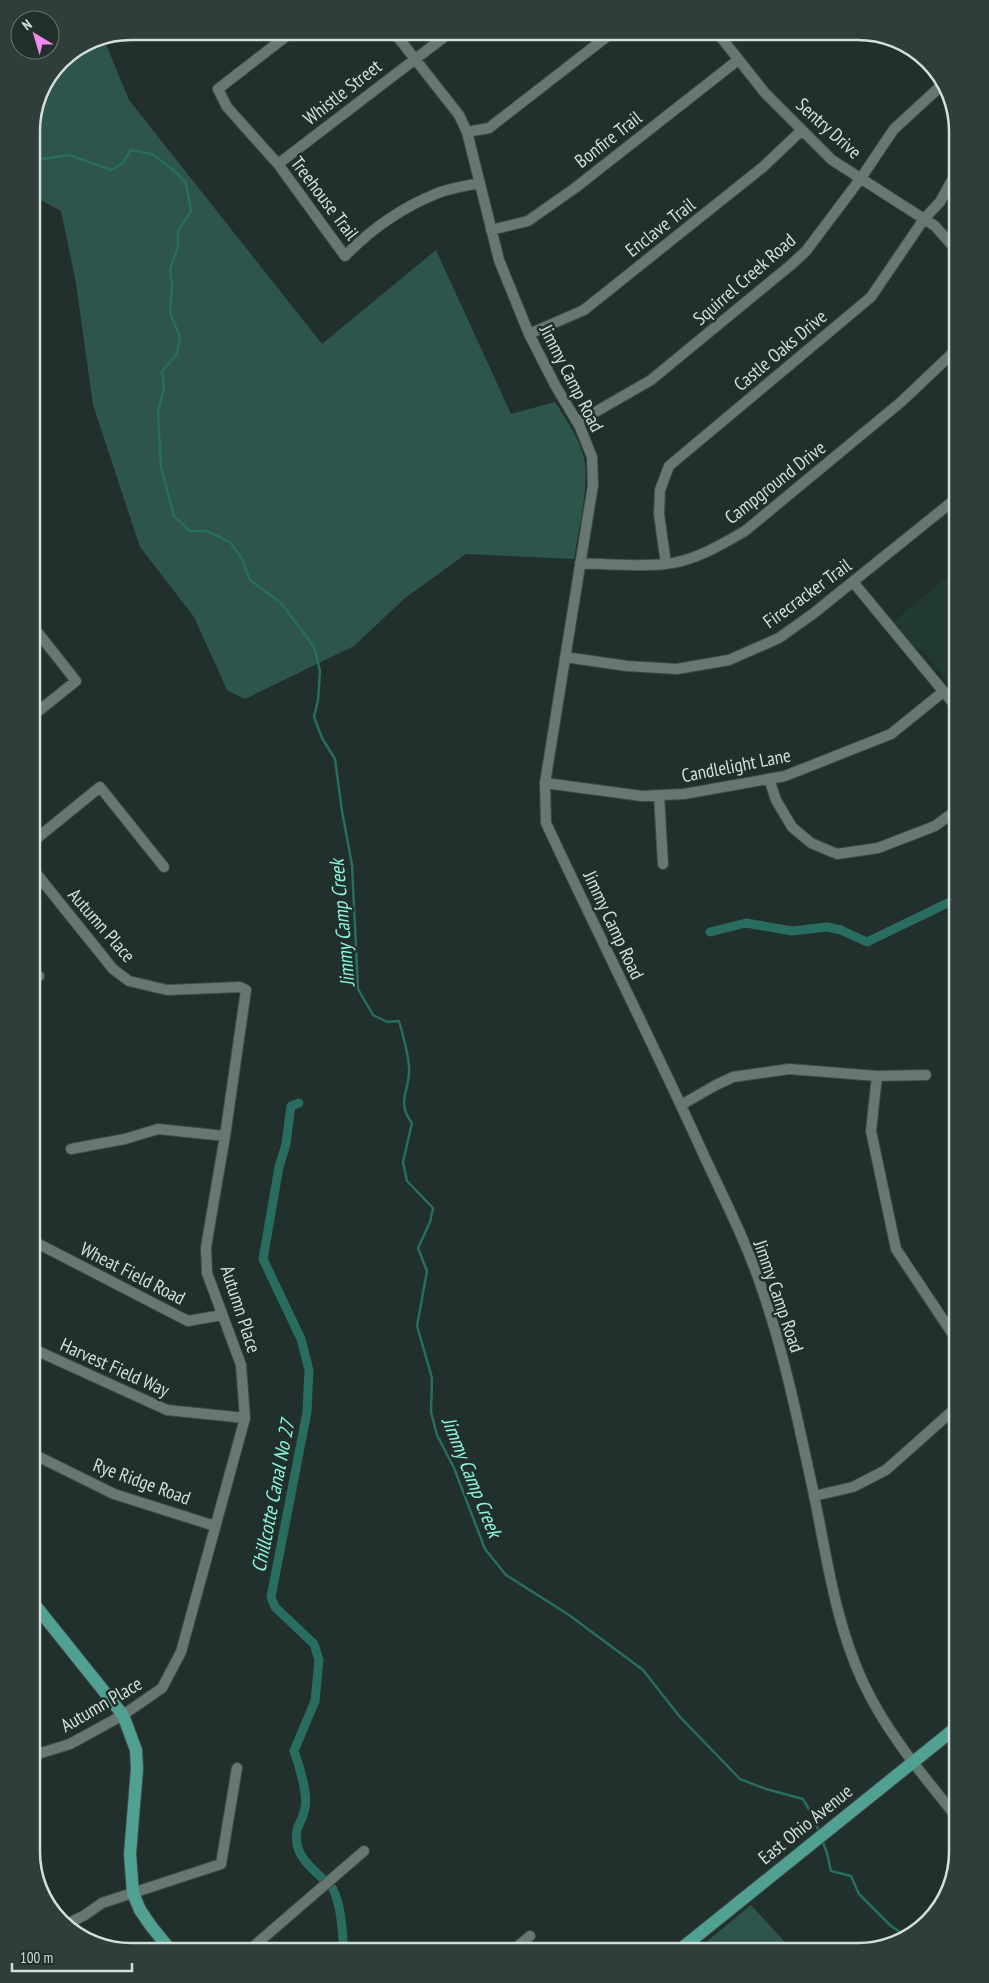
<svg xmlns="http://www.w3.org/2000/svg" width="989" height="1983" font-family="'PT Sans Narrow',sans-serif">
<rect width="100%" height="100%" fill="#21302c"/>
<path fill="#233a34" d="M 958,569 L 958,694 L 924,652 L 913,646 L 894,621 Z"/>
<path fill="#2d554c" d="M 103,37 L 129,100 L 322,344 L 436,250 L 511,414 L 555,402 C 566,419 577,435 583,454 C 591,481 578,531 574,559 L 466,554 L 405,598 L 354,646 L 245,699 L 227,690 L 194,617 L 140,547 L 93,405 L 76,283 L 61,211 L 31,195 C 31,144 24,85 73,52 C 83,46 91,39 103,37 Z
M 751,1905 L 794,1952 L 694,1952 Z"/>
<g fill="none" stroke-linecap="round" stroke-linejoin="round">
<path stroke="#286d5f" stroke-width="2.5" d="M 31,155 L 43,159 L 69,155 L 112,170 L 123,163 L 131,150 L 152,154 L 172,169 L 186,183 L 191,211 L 178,231 L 178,247 L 170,269 L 172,285 L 170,313 L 180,337 L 177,354 L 162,371 L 164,388 L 158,412 L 161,467 L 174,516 L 190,531 L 207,531 L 230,542 L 241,557 L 250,580 L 282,604 L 314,647 L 320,671 L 318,700 L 314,717 L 322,738 L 335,759 L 342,811 L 352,865 L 358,989 L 373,1015 L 387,1022 L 399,1021 C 403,1036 408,1051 409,1067 C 411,1089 395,1102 412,1123 L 403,1162 L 407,1181 L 433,1208 L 430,1222 L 418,1248 L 427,1271 L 417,1326 L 432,1378 L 431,1412 L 437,1435 L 454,1468 L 485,1549 L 506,1575 L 569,1615 L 643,1670 L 680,1717 L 740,1779 L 766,1789 L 803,1799 L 814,1818 L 819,1832
M 822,1840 L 827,1853 L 831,1871 L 851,1876 L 859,1894 L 891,1926 L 906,1936"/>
<path stroke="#286d5f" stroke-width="9" d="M 710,932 L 746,923 L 792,931 L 827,927 L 841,930 L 867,942 L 958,898
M 299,1103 L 291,1106 L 286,1144 L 279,1167 L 263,1259 L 301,1339 L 309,1370 L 307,1412 L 271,1597 L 275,1607 L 314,1644 L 319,1660 L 315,1701 L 294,1751 C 299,1765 308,1794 305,1808 C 304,1816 299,1823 297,1830 C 293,1853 308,1865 323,1879
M 333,1889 C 342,1909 342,1930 344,1952"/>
<g stroke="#3e4b48" stroke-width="12">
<path id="minor" d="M 293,31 L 218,89 L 227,107 L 278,164 L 345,256 C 371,229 403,207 438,193 C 451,188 466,186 480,183
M 393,31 L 459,115 L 467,132 L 499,260 L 529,334 L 555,385 L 580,427 L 592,457 L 593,485 L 545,783 L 546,823 C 597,932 651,1039 701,1149 C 722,1195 746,1241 762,1289 C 785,1356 799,1426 814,1495 C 827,1558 835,1621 862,1680 C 885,1731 923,1775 958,1819
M 716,31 L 765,93 L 832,160 L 935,226 L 958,252
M 467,132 L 489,128 L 614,31
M 278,164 L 452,31
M 491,230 L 528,221 L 575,188 L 738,60
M 529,334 L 584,310 L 763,167 L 802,130
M 578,422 L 651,380 L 792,264 L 806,251 L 861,178 L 894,129 L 943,84
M 580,563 C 608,564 637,567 666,564 C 694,561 721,545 745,531 L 901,402 L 958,348
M 666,564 L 659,514 L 660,490 L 669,466 L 871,297 L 924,219 L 940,202 L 958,169
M 853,582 L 958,709
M 565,657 L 627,666 L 677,669 L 729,660 L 779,638 L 814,613 L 958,497
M 31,717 L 76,681 L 31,624
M 769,779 L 776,800 L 792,827 L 811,843 L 837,854 L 878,848 L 935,826 L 958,809
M 545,783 L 642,796 L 684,794 L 785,776 L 891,734 L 943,692
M 659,795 L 663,864
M 31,843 L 100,787 L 164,867
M 31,971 L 39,976
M 877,1076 L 926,1075
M 681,1105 L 716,1085 L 733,1077 L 789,1069 L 877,1076 L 871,1131 L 896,1249 L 958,1342
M 71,1149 L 125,1139 L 158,1129 L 225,1136
M 31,1240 L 188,1321 L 222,1315
M 31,1348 L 167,1410 L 245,1418
M 31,1453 L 114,1494 L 215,1526
M 814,1496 L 853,1487 L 886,1470 L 958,1406
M 31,1746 L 41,1753 L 70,1744 L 123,1715 L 162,1688 L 181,1652 L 245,1418 L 241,1365 L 207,1273 L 206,1247 L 225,1136 L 246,990 L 240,987 L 167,990 L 129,981 L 113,969 L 31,867
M 67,1924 L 85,1915 L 102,1903 L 221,1864 L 237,1768
M 247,1952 L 364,1851
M 511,1952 L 530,1936"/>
</g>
<g stroke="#3e4b48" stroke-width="14">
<path id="major" d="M 31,1600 L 123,1715 L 136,1750 L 137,1769 L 130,1854 L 133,1893 L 140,1910 L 151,1926 L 172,1952
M 677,1952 L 958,1726"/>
</g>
<use href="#minor" stroke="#677873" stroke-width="10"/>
<use href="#major" stroke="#51a192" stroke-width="12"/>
</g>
<g text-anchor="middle" stroke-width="5" stroke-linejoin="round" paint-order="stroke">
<g font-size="19" fill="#d4dedb" stroke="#21302c">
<text transform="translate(342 92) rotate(-38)" y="7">Whistle Street</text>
<text transform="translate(829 128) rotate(42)" y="7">Sentry Drive</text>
<text transform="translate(608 139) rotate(-38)" y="7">Bonfire Trail</text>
<text transform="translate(325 198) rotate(53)" y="7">Treehouse Trail</text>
<text transform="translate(660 227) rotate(-38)" y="7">Enclave Trail</text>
<text transform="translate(744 279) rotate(-41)" y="7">Squirrel Creek Road</text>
<text transform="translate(780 350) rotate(-40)" y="7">Castle Oaks Drive</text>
<text transform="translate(572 378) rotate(63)" y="7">Jimmy Camp Road</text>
<text transform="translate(775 482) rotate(-38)" y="7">Campground Drive</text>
<text transform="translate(807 593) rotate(-36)" y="7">Firecracker Trail</text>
<text transform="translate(736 765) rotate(-11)" y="7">Candlelight Lane</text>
<text transform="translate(102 925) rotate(49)" y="7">Autumn Place</text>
<text transform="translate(614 925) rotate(65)" y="7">Jimmy Camp Road</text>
<text transform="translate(133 1273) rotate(27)" y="7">Wheat Field Road</text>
<text transform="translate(779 1296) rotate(71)" y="7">Jimmy Camp Road</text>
<text transform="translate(241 1309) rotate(72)" y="7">Autumn Place</text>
<text transform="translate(115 1367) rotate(24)" y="7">Harvest Field Way</text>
<text transform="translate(142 1481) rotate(20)" y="7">Rye Ridge Road</text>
<text transform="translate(101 1704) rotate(-30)" y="7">Autumn Place</text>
<text transform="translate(805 1824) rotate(-39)" y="7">East Ohio Avenue</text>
</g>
<g font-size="20" font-style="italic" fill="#8df4dd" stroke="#21302c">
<text transform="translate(342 923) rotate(-95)" y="7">Jimmy Camp Creek</text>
<text transform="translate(472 1477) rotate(68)" y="7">Jimmy Camp Creek</text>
<text transform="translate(273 1496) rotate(-79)" y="7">Chillcotte Canal No 27</text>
</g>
</g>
<path d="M0 0H989V1983H0ZM131 40H858A91 91 0 0 1 949 131V1852A91 91 0 0 1 858 1943H131A91 91 0 0 1 40 1852V131A91 91 0 0 1 131 40Z" fill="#2f3e3a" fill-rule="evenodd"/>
<path fill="none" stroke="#d4dedb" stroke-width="2.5" d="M131 40H858A91 91 0 0 1 949 131V1852A91 91 0 0 1 858 1943H131A91 91 0 0 1 40 1852V131A91 91 0 0 1 131 40Z"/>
<g transform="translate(35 35) rotate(322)"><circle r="24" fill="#21302c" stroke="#697672"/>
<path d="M0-4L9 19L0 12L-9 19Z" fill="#f38af1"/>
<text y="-8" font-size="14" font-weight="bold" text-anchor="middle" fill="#d4dedb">N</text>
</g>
<path d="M12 1963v8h120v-8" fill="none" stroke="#d4dedb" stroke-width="2.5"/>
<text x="20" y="1963" font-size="15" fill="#d4dedb" stroke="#21302c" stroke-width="4" paint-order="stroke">100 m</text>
</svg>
